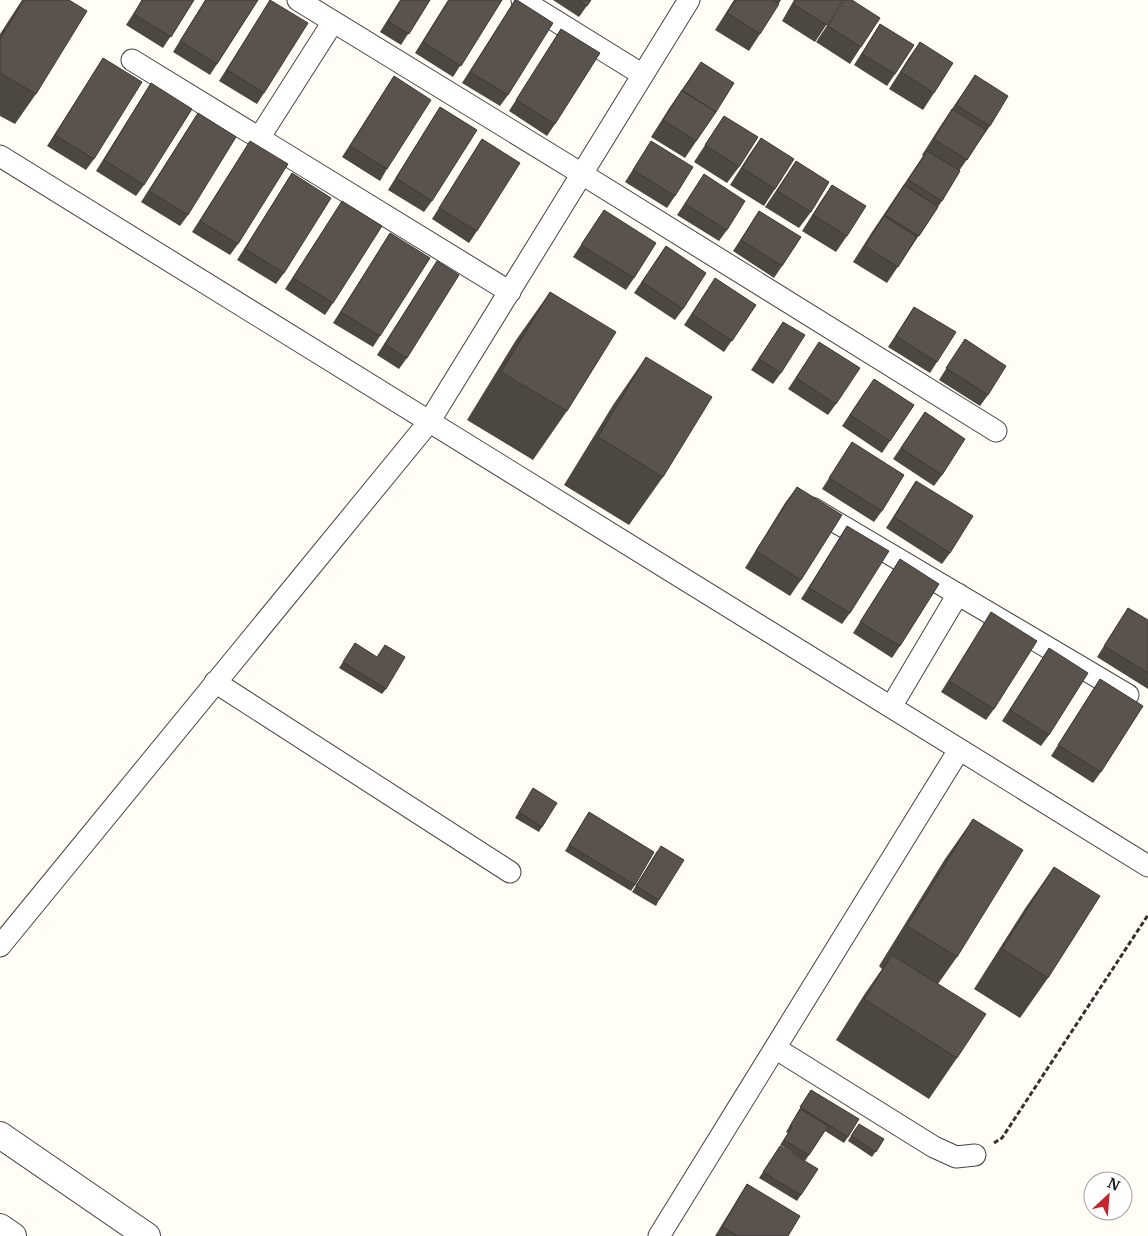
<svg xmlns="http://www.w3.org/2000/svg" width="1148" height="1236" font-family="Merriweather,serif">
<rect width="100%" height="100%" fill="#fffdf5"/>
<g fill="none" stroke-linecap="round" stroke-linejoin="round">
<g stroke="#444" stroke-width="23">
<path id="minor" d="M 298,0 L 582,174 L 996,431
M 522,0 L 643,75
M 132,60 L 510,292
M 259,138 L 333,22
M 0,156 L 1148,866
M 812,508 L 1128,695
M 215,682 L 510,872
M 891,707 L 958,594
M 0,946 L 429,422 L 689,0
M 775,1048 L 934,1147 L 956,1157 L 975,1155
M 659,1236 L 959,750"/>
</g>
<g stroke="#444" stroke-width="28">
<path id="tertiary" d="M 0,1135 L 147,1236
M 0,1227 L 13,1236"/>
</g>
<path stroke="#333" stroke-width="3" stroke-dasharray="5 2.5" stroke-linecap="butt" d="M 994,1143 L 1002,1138 L 1148,915"/>
<use href="#minor" stroke="#fff" stroke-width="21"/>
<use href="#tertiary" stroke="#fff" stroke-width="26"/>
</g>
<path fill="#4d4742" d="M 22,0 L 69,0 L 36,94 L 15,124 L 0,116 L 0,34 Z
M 142,0 L 194,0 L 163,48 L 126,25 Z
M 205,0 L 258,0 L 210,75 L 173,52 Z
M 270,0 L 264,93 L 257,104 L 219,81 Z
M 400,0 L 430,0 L 401,45 L 380,32 Z
M 448,0 L 502,0 L 453,77 L 415,53 Z
M 515,0 L 508,95 L 500,106 L 462,83 Z
M 553,0 L 591,0 L 579,17 Z
M 734,0 L 781,0 L 760,34 L 749,51 L 715,30 Z
M 794,0 L 843,0 L 815,42 L 782,21 Z
M 844,0 L 861,47 L 850,64 L 816,42 Z
M 880,24 L 895,74 L 887,86 L 854,65 Z
M 561,29 L 555,124 L 547,136 L 509,111 Z
M 920,42 L 934,93 L 923,110 L 889,89 L 908,59 Z
M 103,58 L 94,159 L 86,170 L 47,146 Z
M 701,62 L 716,112 L 685,158 L 651,137 L 670,107 Z
M 975,75 L 990,126 L 959,171 L 942,201 L 887,283 L 853,262 L 872,232 L 923,156 L 922,155 L 941,125 Z
M 394,76 L 387,169 L 380,181 L 342,157 Z
M 151,83 L 144,185 L 136,196 L 96,171 L 144,94 Z
M 440,107 L 432,201 L 424,212 L 388,190 Z
M 198,113 L 188,215 L 180,226 L 141,202 Z
M 724,116 L 739,167 L 727,183 L 694,162 Z
M 761,138 L 775,189 L 764,206 L 730,185 L 749,155 Z
M 482,139 L 477,231 L 469,243 L 432,219 Z
M 250,141 L 238,244 L 230,255 L 192,232 Z
M 651,141 L 675,196 L 667,208 L 625,182 Z
M 796,161 L 811,212 L 799,228 L 765,207 Z
M 292,173 L 284,273 L 276,284 L 237,260 Z
M 704,174 L 727,230 L 719,241 L 677,215 Z
M 832,185 L 847,236 L 836,252 L 802,231 L 821,201 Z
M 342,201 L 333,303 L 325,315 L 285,289 Z
M 604,210 L 634,278 L 626,290 L 573,257 Z
M 759,211 L 782,266 L 774,278 L 733,251 Z
M 390,233 L 380,336 L 373,347 L 333,323 Z
M 666,246 L 683,309 L 675,320 L 634,293 Z
M 437,261 L 407,358 L 399,369 L 377,355 Z
M 707,290 L 756,305 L 724,352 L 684,325 Z
M 550,292 L 567,411 L 533,460 L 467,420 L 516,340 Z
M 914,307 L 937,362 L 930,373 L 888,347 Z
M 783,322 L 781,373 L 773,384 L 751,370 Z
M 965,339 L 988,395 L 980,406 L 939,380 Z
M 812,353 L 836,404 L 828,415 L 788,389 Z
M 646,357 L 663,477 L 629,525 L 564,485 L 613,405 Z
M 866,390 L 914,405 L 882,453 L 842,426 Z
M 925,412 L 942,475 L 934,486 L 893,459 Z
M 852,442 L 882,511 L 874,522 L 822,489 Z
M 916,481 L 950,553 L 942,564 L 886,528 Z
M 797,487 L 801,580 L 790,596 L 745,568 L 785,503 Z
M 847,526 L 850,613 L 842,624 L 801,599 Z
M 900,559 L 900,646 L 892,658 L 853,633 Z
M 1128,608 L 1148,620 L 1148,689 L 1097,657 Z
M 991,612 L 994,709 L 986,720 L 941,692 Z
M 355,643 L 386,689 L 382,694 L 339,668 Z
M 1049,648 L 1049,735 L 1041,746 L 1002,721 Z
M 1100,679 L 1101,772 L 1093,783 L 1051,756 Z
M 533,788 L 542,827 L 539,832 L 515,818 Z
M 589,812 L 635,885 L 631,891 L 565,851 Z
M 973,819 L 957,957 L 938,984 L 957,1058 L 929,1099 L 836,1040 L 864,995 L 882,969 L 879,966 L 945,859 Z
M 657,851 L 659,900 L 656,906 L 632,892 Z
M 1054,867 L 1048,978 L 1020,1018 L 974,989 L 1026,907 Z
M 811,1090 L 848,1137 L 844,1143 L 825,1131 L 805,1161 L 801,1195 L 797,1201 L 759,1178 L 780,1146 L 803,1160 L 780,1145 L 788,1133 L 786,1132 Z
M 855,1129 L 884,1139 L 872,1157 L 848,1141 Z
M 747,1184 L 788,1236 L 715,1236 L 740,1195 Z"/>
<path fill="#5a524d" stroke="#3f3936" d="M 24,0 L 69,0 L 87,11 L 36,94 L 0,73 L 0,39 Z
M 142,0 L 194,0 L 171,37 L 134,14 Z
M 206,0 L 258,0 L 217,64 L 180,41 Z
M 270,0 L 308,23 L 264,93 L 227,70 Z
M 401,0 L 430,0 L 409,34 L 388,21 Z
M 449,0 L 502,0 L 461,66 L 423,42 Z
M 515,0 L 517,0 L 553,23 L 508,95 L 470,72 Z
M 578,0 L 591,0 L 587,6 Z
M 735,0 L 772,0 L 779,4 L 760,34 L 727,13 Z
M 796,0 L 843,0 L 827,25 L 793,4 Z
M 844,0 L 852,0 L 880,18 L 861,47 L 828,26 Z
M 880,24 L 914,45 L 895,74 L 862,54 Z
M 561,29 L 600,53 L 555,124 L 516,100 Z
M 920,42 L 953,63 L 934,93 L 901,72 Z
M 103,58 L 142,82 L 94,159 L 55,135 Z
M 701,62 L 734,83 L 716,112 L 682,91 Z
M 975,75 L 1008,96 L 990,126 L 956,105 Z
M 394,76 L 431,100 L 387,169 L 350,146 Z
M 151,83 L 192,109 L 144,185 L 104,160 Z
M 682,90 L 716,112 L 696,141 L 663,120 Z
M 440,107 L 477,130 L 432,201 L 396,178 Z
M 952,109 L 986,130 L 967,160 L 934,139 Z
M 198,113 L 236,137 L 188,215 L 149,191 Z
M 724,116 L 758,137 L 739,167 L 705,145 Z
M 761,138 L 794,159 L 775,189 L 742,168 Z
M 482,139 L 520,163 L 477,231 L 439,208 Z
M 250,141 L 288,164 L 238,244 L 200,221 Z
M 651,141 L 693,167 L 675,196 L 633,170 Z
M 927,151 L 960,171 L 942,201 L 908,180 Z
M 796,161 L 829,182 L 811,212 L 777,191 Z
M 292,173 L 331,198 L 284,273 L 245,249 Z
M 704,174 L 745,201 L 727,230 L 685,204 Z
M 832,185 L 866,206 L 847,236 L 813,215 Z
M 904,185 L 938,207 L 919,236 L 885,215 Z
M 342,201 L 382,226 L 333,303 L 293,278 Z
M 604,210 L 656,243 L 634,278 L 581,245 Z
M 759,211 L 801,237 L 782,266 L 741,240 Z
M 884,216 L 917,237 L 898,267 L 865,246 Z
M 390,233 L 430,258 L 380,336 L 341,312 Z
M 666,246 L 706,273 L 683,309 L 642,282 Z
M 437,261 L 459,275 L 407,358 L 385,344 Z
M 715,278 L 756,305 L 732,341 L 692,314 Z
M 550,292 L 616,332 L 567,411 L 501,372 Z
M 914,307 L 956,332 L 937,362 L 896,336 Z
M 783,322 L 805,335 L 781,373 L 759,359 Z
M 965,339 L 1006,366 L 988,395 L 946,368 Z
M 819,342 L 860,368 L 836,404 L 796,378 Z
M 646,357 L 712,397 L 663,477 L 598,437 Z
M 874,379 L 914,405 L 890,441 L 850,415 Z
M 925,412 L 965,439 L 942,475 L 901,448 Z
M 852,442 L 904,475 L 882,511 L 829,478 Z
M 916,481 L 973,516 L 950,553 L 894,517 Z
M 797,487 L 842,515 L 801,580 L 756,551 Z
M 847,526 L 889,551 L 850,613 L 809,588 Z
M 900,559 L 939,584 L 900,646 L 860,622 Z
M 1128,608 L 1148,620 L 1148,673 L 1104,646 Z
M 991,612 L 1037,641 L 994,709 L 949,681 Z
M 355,643 L 377,657 L 385,645 L 405,657 L 386,689 L 343,662 Z
M 1049,648 L 1088,673 L 1049,735 L 1010,710 Z
M 1100,679 L 1143,706 L 1101,772 L 1058,745 Z
M 533,788 L 557,803 L 542,827 L 519,812 Z
M 589,812 L 654,852 L 635,885 L 569,845 Z
M 973,819 L 1023,850 L 957,957 L 907,926 Z
M 661,846 L 684,860 L 659,900 L 636,886 Z
M 1054,867 L 1100,896 L 1048,978 L 1002,949 Z
M 892,955 L 986,1014 L 957,1058 L 864,999 Z
M 811,1090 L 859,1119 L 848,1137 L 800,1107 Z
M 800,1109 L 828,1126 L 809,1155 L 784,1140 L 792,1127 L 790,1126 Z
M 859,1124 L 884,1139 L 876,1152 L 851,1136 Z
M 780,1146 L 818,1169 L 801,1195 L 763,1172 Z
M 747,1184 L 800,1216 L 788,1236 L 738,1236 L 722,1227 Z"/>
<g transform="translate(1108 1196) rotate(26)"><circle r="24" fill="#ffffff" stroke="#a0a0a0"/>
<path d="M0-4L9 19L0 12L-9 19Z" fill="#c4262e"/>
<text y="-8" font-size="14" font-weight="bold" text-anchor="middle" fill="#111111">N</text>
</g>
</svg>
